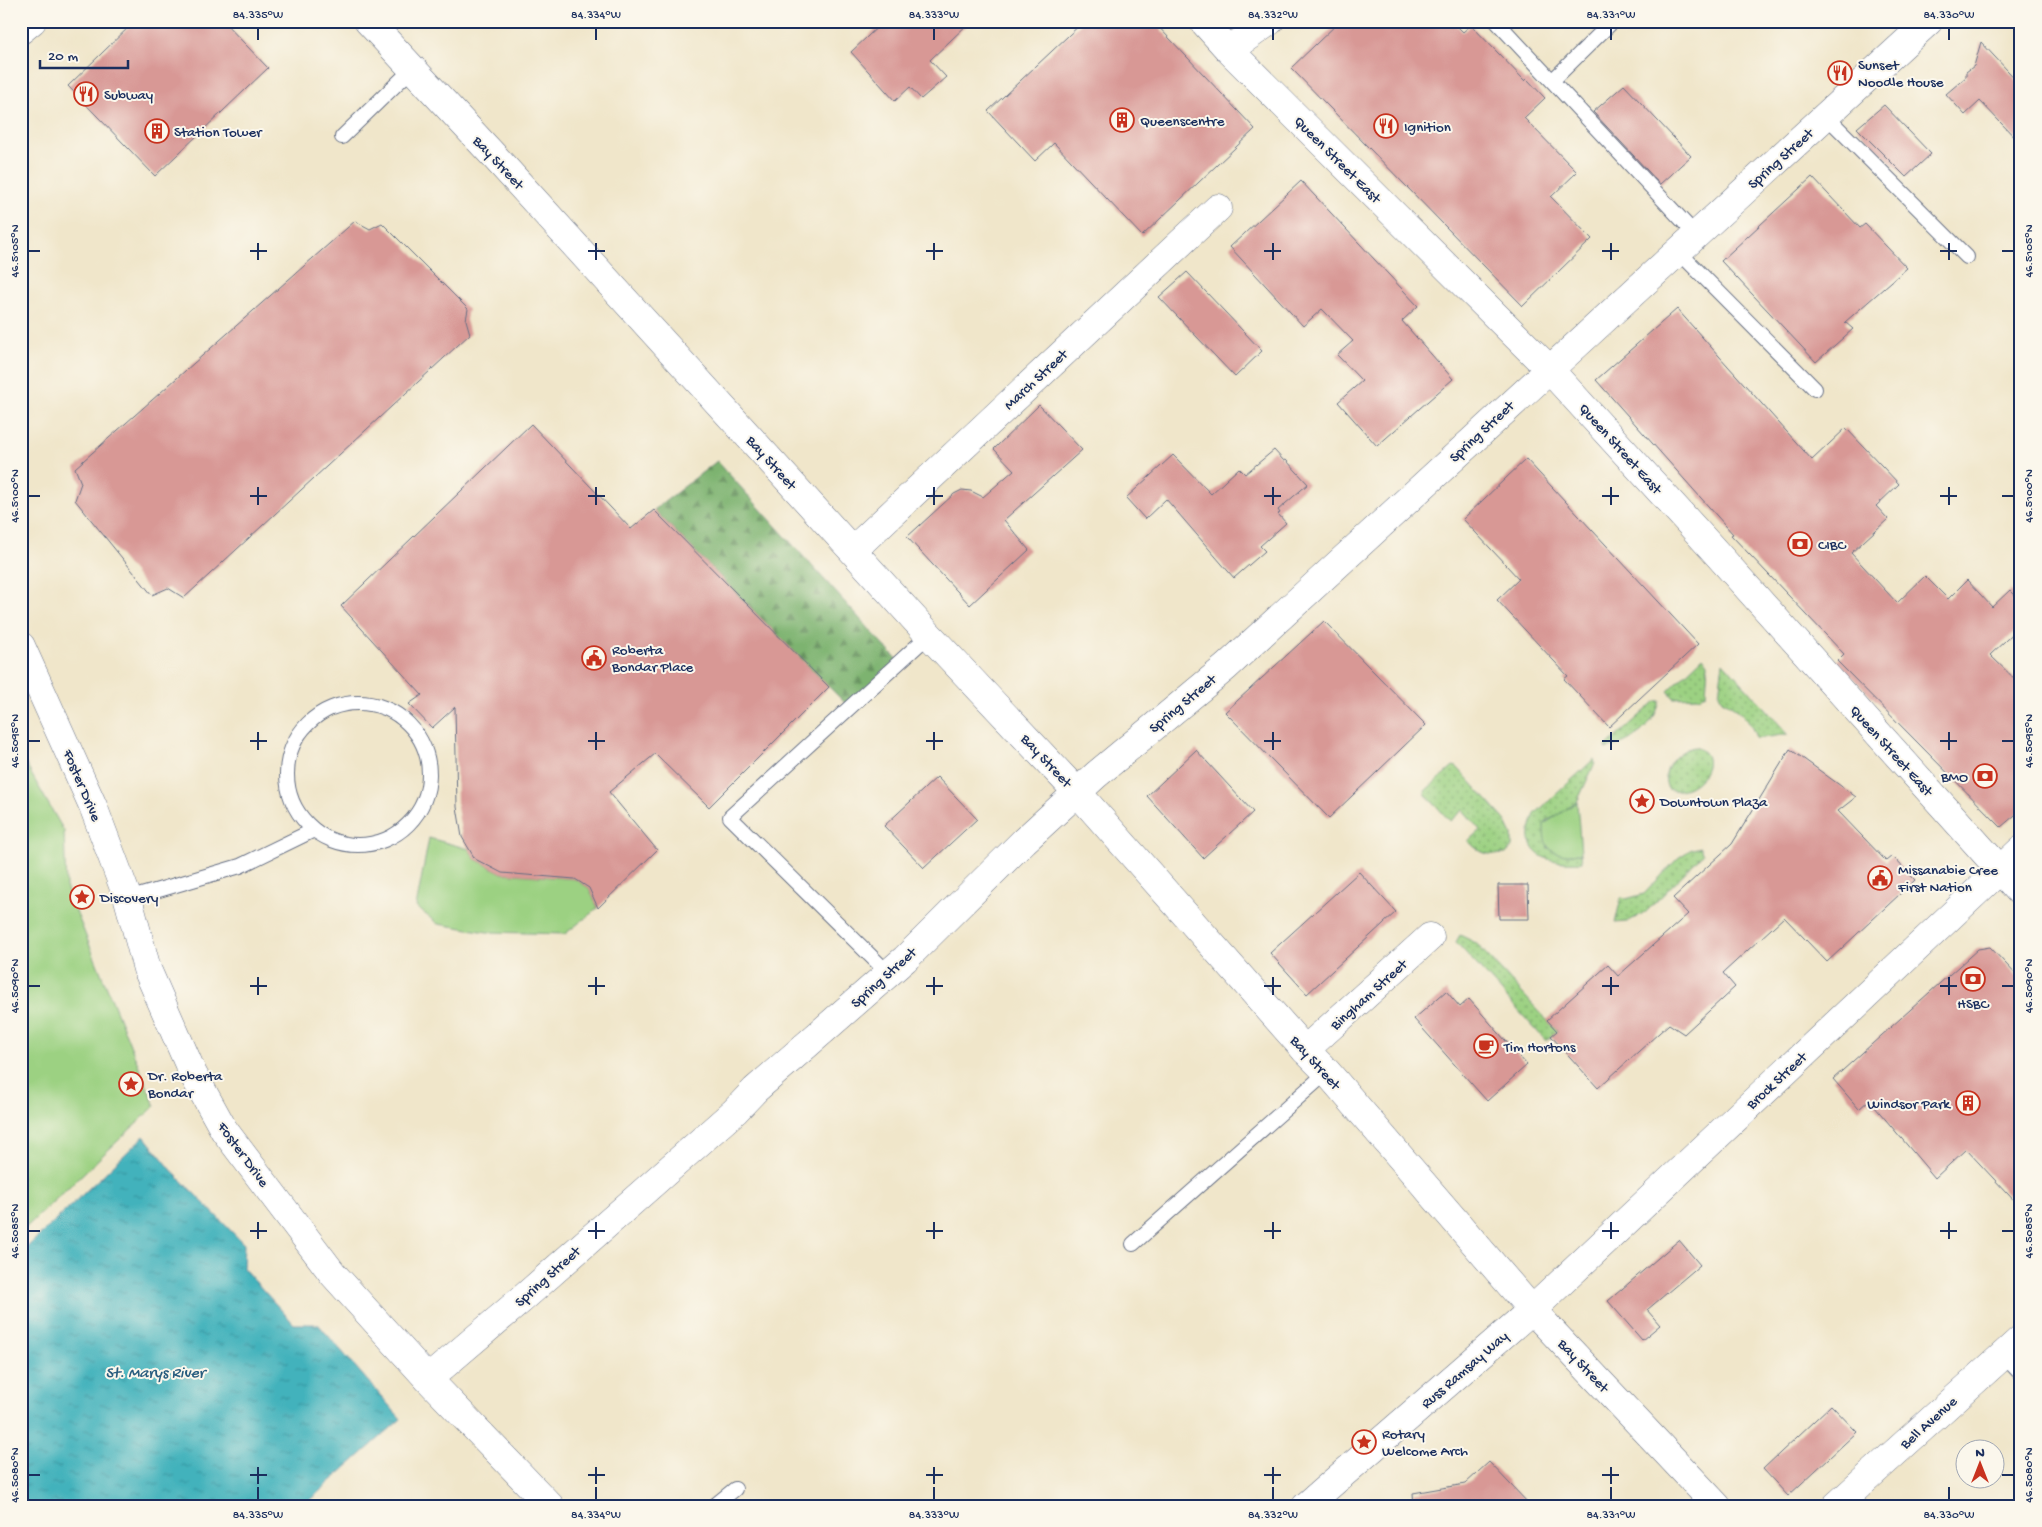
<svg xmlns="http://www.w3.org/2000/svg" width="2042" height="1527" font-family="'Gochi Hand',sans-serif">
<defs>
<pattern id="grass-dots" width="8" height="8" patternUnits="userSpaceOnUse" patternTransform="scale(1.25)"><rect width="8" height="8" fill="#9cd182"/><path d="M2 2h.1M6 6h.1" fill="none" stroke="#7eaa6e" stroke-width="1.8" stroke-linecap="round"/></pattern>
<pattern id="forest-firs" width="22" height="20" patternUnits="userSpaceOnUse" patternTransform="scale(1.25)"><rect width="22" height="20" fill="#7db370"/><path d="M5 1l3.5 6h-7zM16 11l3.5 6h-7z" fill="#66925f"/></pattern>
<pattern id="water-ripples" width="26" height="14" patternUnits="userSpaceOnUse" patternTransform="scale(1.25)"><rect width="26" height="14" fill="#42b2bc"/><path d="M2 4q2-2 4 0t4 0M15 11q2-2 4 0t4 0" fill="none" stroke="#36919c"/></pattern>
</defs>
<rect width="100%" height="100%" fill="#fbf7ec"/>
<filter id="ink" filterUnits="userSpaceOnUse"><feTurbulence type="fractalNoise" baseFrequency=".02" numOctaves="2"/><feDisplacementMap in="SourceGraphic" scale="10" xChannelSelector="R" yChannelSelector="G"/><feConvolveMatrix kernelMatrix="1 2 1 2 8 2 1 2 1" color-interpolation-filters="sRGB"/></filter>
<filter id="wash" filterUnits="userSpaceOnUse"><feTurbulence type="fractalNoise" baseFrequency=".0096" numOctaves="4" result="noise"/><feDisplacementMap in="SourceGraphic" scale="20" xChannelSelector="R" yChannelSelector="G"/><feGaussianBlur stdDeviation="1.12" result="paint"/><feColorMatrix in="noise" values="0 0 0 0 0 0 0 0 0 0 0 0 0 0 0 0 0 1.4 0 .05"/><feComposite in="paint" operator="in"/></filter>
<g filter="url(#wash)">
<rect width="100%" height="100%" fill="#f0e6ca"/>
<path fill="url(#grass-dots)" stroke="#5c8070" d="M 1703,657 L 1708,664 L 1706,694 L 1698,697 L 1674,698 L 1668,691 Z
M 1723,662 L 1788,734 L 1756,739 C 1752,721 1738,708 1722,700 L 1719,694 Z
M 1656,701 L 1660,701 C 1654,727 1630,744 1605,749 L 1606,746 Z
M 1695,747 C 1725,757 1695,798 1668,789 C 1659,771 1677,749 1695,747 Z
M 1594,759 L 1595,763 L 1577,802 L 1563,813 L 1546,821 L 1548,848 L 1565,855 L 1581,853 L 1582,862 C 1548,864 1517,856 1535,814 Z
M 1453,766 L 1457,767 L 1505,820 L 1512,835 L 1512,847 L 1506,854 C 1487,855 1482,855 1468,841 L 1480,830 L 1463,810 L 1450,821 L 1426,795 L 1425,791 Z
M 1700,847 L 1703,854 L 1646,912 L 1627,922 L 1615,923 L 1621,898 L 1626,899 L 1644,894 L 1678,858 L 1690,850 Z
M 1460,935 L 1476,943 L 1557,1031 L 1546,1041 L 1456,942 Z"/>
<path fill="url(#forest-firs)" stroke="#4c7167" d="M 717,461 L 899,662 L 850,708 L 654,510 Z"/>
<path fill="#9cd182" stroke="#5c8070" d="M 21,756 L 64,831 L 66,887 L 155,1106 L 21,1232 Z
M 1577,802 L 1581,853 C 1575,852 1571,856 1566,855 C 1545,852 1544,842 1544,824 Z
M 429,838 L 469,849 L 475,859 L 502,873 L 575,879 L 589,888 L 598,908 L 565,934 L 487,932 L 438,924 L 416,907 Z"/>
<path fill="url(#water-ripples)" stroke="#2e708d" d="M 144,1136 L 175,1174 L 244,1244 L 243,1268 L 294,1324 L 318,1324 L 401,1419 L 303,1506 L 21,1506 L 21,1253 Z"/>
<g id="blocks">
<path fill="#d89895" d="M 135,21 L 223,21 L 268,68 L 155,176 L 68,86 Z
M 884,21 L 971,21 L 930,60 L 946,77 L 921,99 L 910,87 L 895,101 L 851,52 Z
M 1084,21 L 1153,21 L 1255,129 L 1142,236 L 1054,143 L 1035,161 L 988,111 Z
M 1340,21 L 1452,21 L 1463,32 L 1471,25 L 1525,81 L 1527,79 L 1545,98 L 1524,118 L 1577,172 L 1551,197 L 1592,239 L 1523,306 L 1291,68 Z
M 1981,42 L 2021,85 L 2021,144 L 1980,101 L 1965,115 L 1946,94 L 1966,77 L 1966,72 L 1974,66 Z
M 1624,85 L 1691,156 L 1660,184 L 1593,112 Z
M 1884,105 L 1931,154 L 1906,177 L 1857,128 Z
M 1812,177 L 1860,228 L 1865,224 L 1907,268 L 1845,322 L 1853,329 L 1816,362 L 1721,261 Z
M 1301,181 L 1418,306 L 1402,321 L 1453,379 L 1377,446 L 1338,402 L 1362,381 L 1337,355 L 1353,341 L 1322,309 L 1303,326 L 1230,247 Z
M 355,221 L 370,229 L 382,223 L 468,309 L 466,320 L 470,334 L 184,598 L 168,588 L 152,595 L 75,500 L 81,483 L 75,468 Z
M 1187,272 L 1262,351 L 1235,377 L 1159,297 Z
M 1677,309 L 1812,460 L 1846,428 L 1899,484 L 1876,506 L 1888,519 L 1851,553 L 1897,603 L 1925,576 L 1948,599 L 1967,580 L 1992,607 L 2010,590 L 2021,601 L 2021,626 L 1990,655 L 2021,685 L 2021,810 L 2001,827 L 1837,661 L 1844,654 L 1731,535 L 1733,534 L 1596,380 Z
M 1039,405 L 1082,450 L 1004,520 L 1029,550 L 970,605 L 907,537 L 954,494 L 962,490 L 971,491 L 983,497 L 1014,470 L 994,449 Z
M 531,424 L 631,529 L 654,510 L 829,687 L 709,807 L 655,754 L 609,792 L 657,850 L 598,908 L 589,888 L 575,879 L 502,873 L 475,859 L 462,837 L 457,807 L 455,707 L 432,728 L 409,704 L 422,695 L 341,606 Z
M 1274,450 L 1284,461 L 1286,460 L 1308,484 L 1278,510 L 1280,513 L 1278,514 L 1286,523 L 1260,546 L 1265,551 L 1234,578 L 1166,499 L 1145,519 L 1126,498 L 1173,455 L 1211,494 L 1239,468 L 1245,474 Z
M 1526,459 L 1698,644 L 1609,727 L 1564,679 L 1568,676 L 1497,600 L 1519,579 L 1463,519 Z
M 1324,621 L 1426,725 L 1329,818 L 1225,712 Z
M 1790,749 L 1856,797 L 1838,811 L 1886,861 L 1892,856 L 1915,880 L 1827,962 L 1784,917 L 1723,973 L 1735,987 L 1684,1034 L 1669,1024 L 1598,1088 L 1551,1036 L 1557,1031 L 1547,1020 L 1608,965 L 1618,976 L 1688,914 L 1673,898 L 1732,844 Z
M 1196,750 L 1253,812 L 1203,858 L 1147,796 Z
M 937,777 L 977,819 L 924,868 L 884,826 Z
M 1359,872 L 1396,912 L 1307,994 L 1270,953 Z
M 1498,885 L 1528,885 L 1529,919 L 1499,919 Z
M 1990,947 L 2021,980 L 2021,1208 L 1966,1149 L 1935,1178 L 1869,1100 L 1859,1109 L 1833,1079 L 1978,949 Z
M 1446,991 L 1460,1007 L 1469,999 L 1527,1065 L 1487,1101 L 1414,1019 Z
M 1679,1240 L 1700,1265 L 1647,1310 L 1660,1325 L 1642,1340 L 1608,1301 Z
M 1831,1405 L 1857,1432 L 1788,1496 L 1763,1469 Z
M 1489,1462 L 1531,1506 L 1414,1506 L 1413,1493 L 1465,1484 Z"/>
</g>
</g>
<g filter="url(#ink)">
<use href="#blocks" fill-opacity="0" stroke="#666f84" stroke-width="1"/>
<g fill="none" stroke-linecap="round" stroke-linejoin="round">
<g stroke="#666f84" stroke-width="16">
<path id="service" d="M 1496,21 L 1696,235
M 1552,81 L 1613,21
M 1826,116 L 1967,257
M 342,137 L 412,69
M 1678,251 L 1815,389
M287 774a71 71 0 1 1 142 0a71 71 0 1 1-142 0Z
M 128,899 L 240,866 L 314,830
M 889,974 L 730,817 L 929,635
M 1133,1244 L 1327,1072
M 2003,1355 L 2021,1374
M 714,1506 L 735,1489"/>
</g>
<g stroke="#666f84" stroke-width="29">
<path id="minor" d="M 1229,50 L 1270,21
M 853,550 L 1218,208
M 1305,1050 L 1430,937
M 1532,1310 L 2021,850
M 428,1379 L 521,1300 L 735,1111 L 755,1090 L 905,959 L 1024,841 L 1096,775 L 1226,667 L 1929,21
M 1836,1506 L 2021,1339"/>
</g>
<g stroke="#666f84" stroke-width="29">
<path id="tertiary" d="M 21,30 L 32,21
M 21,646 L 93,806 L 128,899 L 147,969 L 193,1074 L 224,1130 L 333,1274 L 428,1379 L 550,1506
M 1306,1506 L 1532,1310"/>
</g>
<g stroke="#666f84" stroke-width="29">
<path id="secondary" d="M 368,21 L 494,156 L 929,635 L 1077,792 L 1305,1050 L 1327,1072 L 1532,1310 L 1717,1506
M 1203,21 L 1229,50 L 1549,369 L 1711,547 L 2021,893"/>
</g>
<use href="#service" stroke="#fff" stroke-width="14"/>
<use href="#minor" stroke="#fff" stroke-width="28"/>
<use href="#tertiary" stroke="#fff" stroke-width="28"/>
<use href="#secondary" stroke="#fff" stroke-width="28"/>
</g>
</g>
<path fill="none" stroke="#1b2f5e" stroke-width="2" d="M 258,28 L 258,40M 596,28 L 596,40M 934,28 L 934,40M 1273,28 L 1273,40M 1611,28 L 1611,40M 1949,28 L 1949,40M 258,243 L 258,260M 596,243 L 596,260M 934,243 L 934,260M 1273,243 L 1273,260M 1611,243 L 1611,260M 1949,243 L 1949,260M 28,251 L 40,251M 250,251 L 267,251M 588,251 L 605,251M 926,251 L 943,251M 1264,251 L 1281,251M 1602,251 L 1619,251M 1940,251 L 1957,251M 2002,251 L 2014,251M 258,487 L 258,505M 596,487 L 596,505M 934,487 L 934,505M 1273,487 L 1273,505M 1611,487 L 1611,505M 1949,487 L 1949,505M 28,496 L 40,496M 250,496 L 267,496M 588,496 L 605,496M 926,496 L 943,496M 1264,496 L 1281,496M 1602,496 L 1619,496M 1940,496 L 1957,496M 2002,496 L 2014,496M 258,732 L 258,750M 596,732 L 596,750M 934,732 L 934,750M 1273,732 L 1273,750M 1611,732 L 1611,750M 1949,732 L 1949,750M 28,741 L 40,741M 250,741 L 267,741M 588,741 L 605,741M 926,741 L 943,741M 1264,741 L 1281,741M 1602,741 L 1619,741M 1940,741 L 1957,741M 2002,741 L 2014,741M 258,977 L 258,995M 596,977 L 596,995M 934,977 L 934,995M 1273,977 L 1273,995M 1611,977 L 1611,995M 1949,977 L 1949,995M 28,986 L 40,986M 250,986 L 267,986M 588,986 L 605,986M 926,986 L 943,986M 1264,986 L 1281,986M 1602,986 L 1619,986M 1940,986 L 1957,986M 2002,986 L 2014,986M 258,1222 L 258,1239M 596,1222 L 596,1239M 934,1222 L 934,1239M 1273,1222 L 1273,1239M 1611,1222 L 1611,1239M 1949,1222 L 1949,1239M 28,1231 L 40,1231M 250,1231 L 267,1231M 588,1231 L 605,1231M 926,1231 L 943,1231M 1264,1231 L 1281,1231M 1602,1231 L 1619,1231M 1940,1231 L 1957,1231M 2002,1231 L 2014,1231M 258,1467 L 258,1484M 596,1467 L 596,1484M 934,1467 L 934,1484M 1273,1467 L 1273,1484M 1611,1467 L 1611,1484M 28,1475 L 40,1475M 250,1475 L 267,1475M 588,1475 L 605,1475M 926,1475 L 943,1475M 1264,1475 L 1281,1475M 1602,1475 L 1619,1475M 2002,1475 L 2014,1475M 258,1487 L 258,1500M 596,1487 L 596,1500M 934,1487 L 934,1500M 1273,1487 L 1273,1500M 1611,1487 L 1611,1500M 1949,1487 L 1949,1500"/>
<defs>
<g id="restaurant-ring" transform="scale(1.25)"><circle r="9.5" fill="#fbf7ec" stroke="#c8321e" stroke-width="1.5"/><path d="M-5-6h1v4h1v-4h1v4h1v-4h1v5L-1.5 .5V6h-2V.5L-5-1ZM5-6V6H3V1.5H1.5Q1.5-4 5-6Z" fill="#c8321e"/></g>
<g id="building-ring" transform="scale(1.25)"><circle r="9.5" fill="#fbf7ec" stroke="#c8321e" stroke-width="1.5"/><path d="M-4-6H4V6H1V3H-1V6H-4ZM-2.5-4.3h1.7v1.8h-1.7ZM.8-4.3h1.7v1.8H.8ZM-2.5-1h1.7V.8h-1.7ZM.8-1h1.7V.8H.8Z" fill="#c8321e"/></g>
<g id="bank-ring" transform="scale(1.25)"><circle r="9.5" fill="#fbf7ec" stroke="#c8321e" stroke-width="1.5"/><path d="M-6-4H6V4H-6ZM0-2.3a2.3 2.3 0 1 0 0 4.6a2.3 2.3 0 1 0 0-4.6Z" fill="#c8321e"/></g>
<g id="civic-ring" transform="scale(1.25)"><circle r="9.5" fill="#fbf7ec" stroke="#c8321e" stroke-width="1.5"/><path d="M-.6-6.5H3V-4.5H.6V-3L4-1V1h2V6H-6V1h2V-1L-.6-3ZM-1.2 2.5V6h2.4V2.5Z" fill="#c8321e"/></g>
<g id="sight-ring" transform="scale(1.25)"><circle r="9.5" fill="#fbf7ec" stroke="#c8321e" stroke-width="1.5"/><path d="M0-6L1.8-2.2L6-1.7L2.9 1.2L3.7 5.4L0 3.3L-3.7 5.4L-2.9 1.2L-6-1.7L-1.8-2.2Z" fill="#c8321e"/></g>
<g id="cafe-ring" transform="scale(1.25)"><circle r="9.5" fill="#fbf7ec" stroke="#c8321e" stroke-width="1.5"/><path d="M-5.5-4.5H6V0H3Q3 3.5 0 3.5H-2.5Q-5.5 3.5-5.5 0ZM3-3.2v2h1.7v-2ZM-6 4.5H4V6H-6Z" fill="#c8321e"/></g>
</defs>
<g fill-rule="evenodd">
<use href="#restaurant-ring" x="1840" y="73"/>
<use href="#restaurant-ring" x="86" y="94"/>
<use href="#building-ring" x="1122" y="120"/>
<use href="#restaurant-ring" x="1386" y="126"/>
<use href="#building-ring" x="157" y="131"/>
<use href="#bank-ring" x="1800" y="544"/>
<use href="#civic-ring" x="594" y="658"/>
<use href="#bank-ring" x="1985" y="776"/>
<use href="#sight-ring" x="1642" y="801"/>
<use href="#civic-ring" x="1880" y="878"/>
<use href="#sight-ring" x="82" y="897"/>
<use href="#bank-ring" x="1973" y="979"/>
<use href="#cafe-ring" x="1486" y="1046"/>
<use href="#sight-ring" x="131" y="1084"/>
<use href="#building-ring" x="1968" y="1103"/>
<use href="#sight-ring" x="1364" y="1442"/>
</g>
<g text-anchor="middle" stroke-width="4" stroke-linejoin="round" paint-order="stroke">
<g font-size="15" fill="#1b2f5e" stroke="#fbf7ec" text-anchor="start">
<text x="1858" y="69">Sunset<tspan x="1858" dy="17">Noodle House</tspan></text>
<text x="104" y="99">Subway</text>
<text x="1140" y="125">Queenscentre</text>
<text x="1404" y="131">Ignition</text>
<text x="174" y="136">Station Tower</text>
<text x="1818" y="549">CIBC</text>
<text x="612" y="654">Roberta<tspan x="612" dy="17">Bondar Place</tspan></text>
<text x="1968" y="781" text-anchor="end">BMO</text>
<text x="1660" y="806">Downtown Plaza</text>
<text x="1898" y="874">Missanabie Cree<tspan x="1898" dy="17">First Nation</tspan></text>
<text x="100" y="902">Discovery</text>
<text x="1973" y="1008" text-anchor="middle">HSBC</text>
<text x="1504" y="1051">Tim Hortons</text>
<text x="148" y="1080">Dr. Roberta<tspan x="148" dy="17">Bondar</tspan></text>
<text x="1950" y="1108" text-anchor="end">Windsor Park</text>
<text x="1382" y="1438">Rotary<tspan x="1382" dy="17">Welcome Arch</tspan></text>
</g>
<g font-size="15" fill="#1b2f5e" stroke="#fbf7ec">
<text transform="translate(1780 158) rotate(-42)" y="5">Spring Street</text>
<text transform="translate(1338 159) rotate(45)" y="5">Queen Street East</text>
<text transform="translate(499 162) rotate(47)" y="5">Bay Street</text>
<text transform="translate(1035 379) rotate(-43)" y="5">March Street</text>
<text transform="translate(1481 431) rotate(-43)" y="5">Spring Street</text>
<text transform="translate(1621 448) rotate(48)" y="5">Queen Street East</text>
<text transform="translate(772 462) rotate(48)" y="5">Bay Street</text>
<text transform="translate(1182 703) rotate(-40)" y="5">Spring Street</text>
<text transform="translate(1892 750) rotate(48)" y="5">Queen Street East</text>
<text transform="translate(1047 760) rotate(47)" y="5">Bay Street</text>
<text transform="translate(83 785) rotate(67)" y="5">Foster Drive</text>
<text transform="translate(883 977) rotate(-42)" y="5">Spring Street</text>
<text transform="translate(1368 994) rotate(-42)" y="5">Bingham Street</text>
<text transform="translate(1316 1062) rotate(48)" y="5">Bay Street</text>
<text transform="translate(1776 1080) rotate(-43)" y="5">Brock Street</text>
<text transform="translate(244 1154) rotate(54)" y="5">Foster Drive</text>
<text transform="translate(547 1276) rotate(-42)" y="5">Spring Street</text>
<text transform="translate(1584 1365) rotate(47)" y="5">Bay Street</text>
<text transform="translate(1464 1369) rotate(-41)" y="5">Russ Ramsay Way</text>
<text transform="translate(1928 1422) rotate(-42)" y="5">Bell Avenue</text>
</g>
<g font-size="16" font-style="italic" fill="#295d7f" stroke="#fbf7ec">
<text x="155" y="1377">St. Marys River</text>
</g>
</g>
<rect width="2042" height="1527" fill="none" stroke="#fbf7ec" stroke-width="55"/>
<g transform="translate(1980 1464)"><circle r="24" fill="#fbf7ec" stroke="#a1a7b3"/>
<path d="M0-4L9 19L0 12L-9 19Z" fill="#c8321e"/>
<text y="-8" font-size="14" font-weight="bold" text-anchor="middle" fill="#1b2f5e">N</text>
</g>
<path d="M40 60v8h88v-8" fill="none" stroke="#1b2f5e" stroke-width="2.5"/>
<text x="48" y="60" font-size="15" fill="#1b2f5e" stroke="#fbf7ec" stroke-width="4" paint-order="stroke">20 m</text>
<rect x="28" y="28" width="1986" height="1472" fill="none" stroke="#1b2f5e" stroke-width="2"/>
<g font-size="12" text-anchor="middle" fill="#1b2f5e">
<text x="258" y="18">84.335°W</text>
<text x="596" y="18">84.334°W</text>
<text x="934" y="18">84.333°W</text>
<text x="1273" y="18">84.332°W</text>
<text x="1611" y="18">84.331°W</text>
<text x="1949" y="18">84.330°W</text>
<text transform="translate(14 251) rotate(-90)" y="4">46.5105°N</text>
<text transform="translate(2028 251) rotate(-90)" y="4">46.5105°N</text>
<text transform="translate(14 496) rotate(-90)" y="4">46.5100°N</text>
<text transform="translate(2028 496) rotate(-90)" y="4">46.5100°N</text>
<text transform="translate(14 741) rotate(-90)" y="4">46.5095°N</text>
<text transform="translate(2028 741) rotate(-90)" y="4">46.5095°N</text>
<text transform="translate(14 986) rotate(-90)" y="4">46.5090°N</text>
<text transform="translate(2028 986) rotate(-90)" y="4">46.5090°N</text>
<text transform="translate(14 1231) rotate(-90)" y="4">46.5085°N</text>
<text transform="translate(2028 1231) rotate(-90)" y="4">46.5085°N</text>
<text transform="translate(14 1475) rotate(-90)" y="4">46.5080°N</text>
<text transform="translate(2028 1475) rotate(-90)" y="4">46.5080°N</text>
<text x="258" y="1518">84.335°W</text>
<text x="596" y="1518">84.334°W</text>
<text x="934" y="1518">84.333°W</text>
<text x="1273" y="1518">84.332°W</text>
<text x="1611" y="1518">84.331°W</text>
<text x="1949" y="1518">84.330°W</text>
</g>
</svg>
